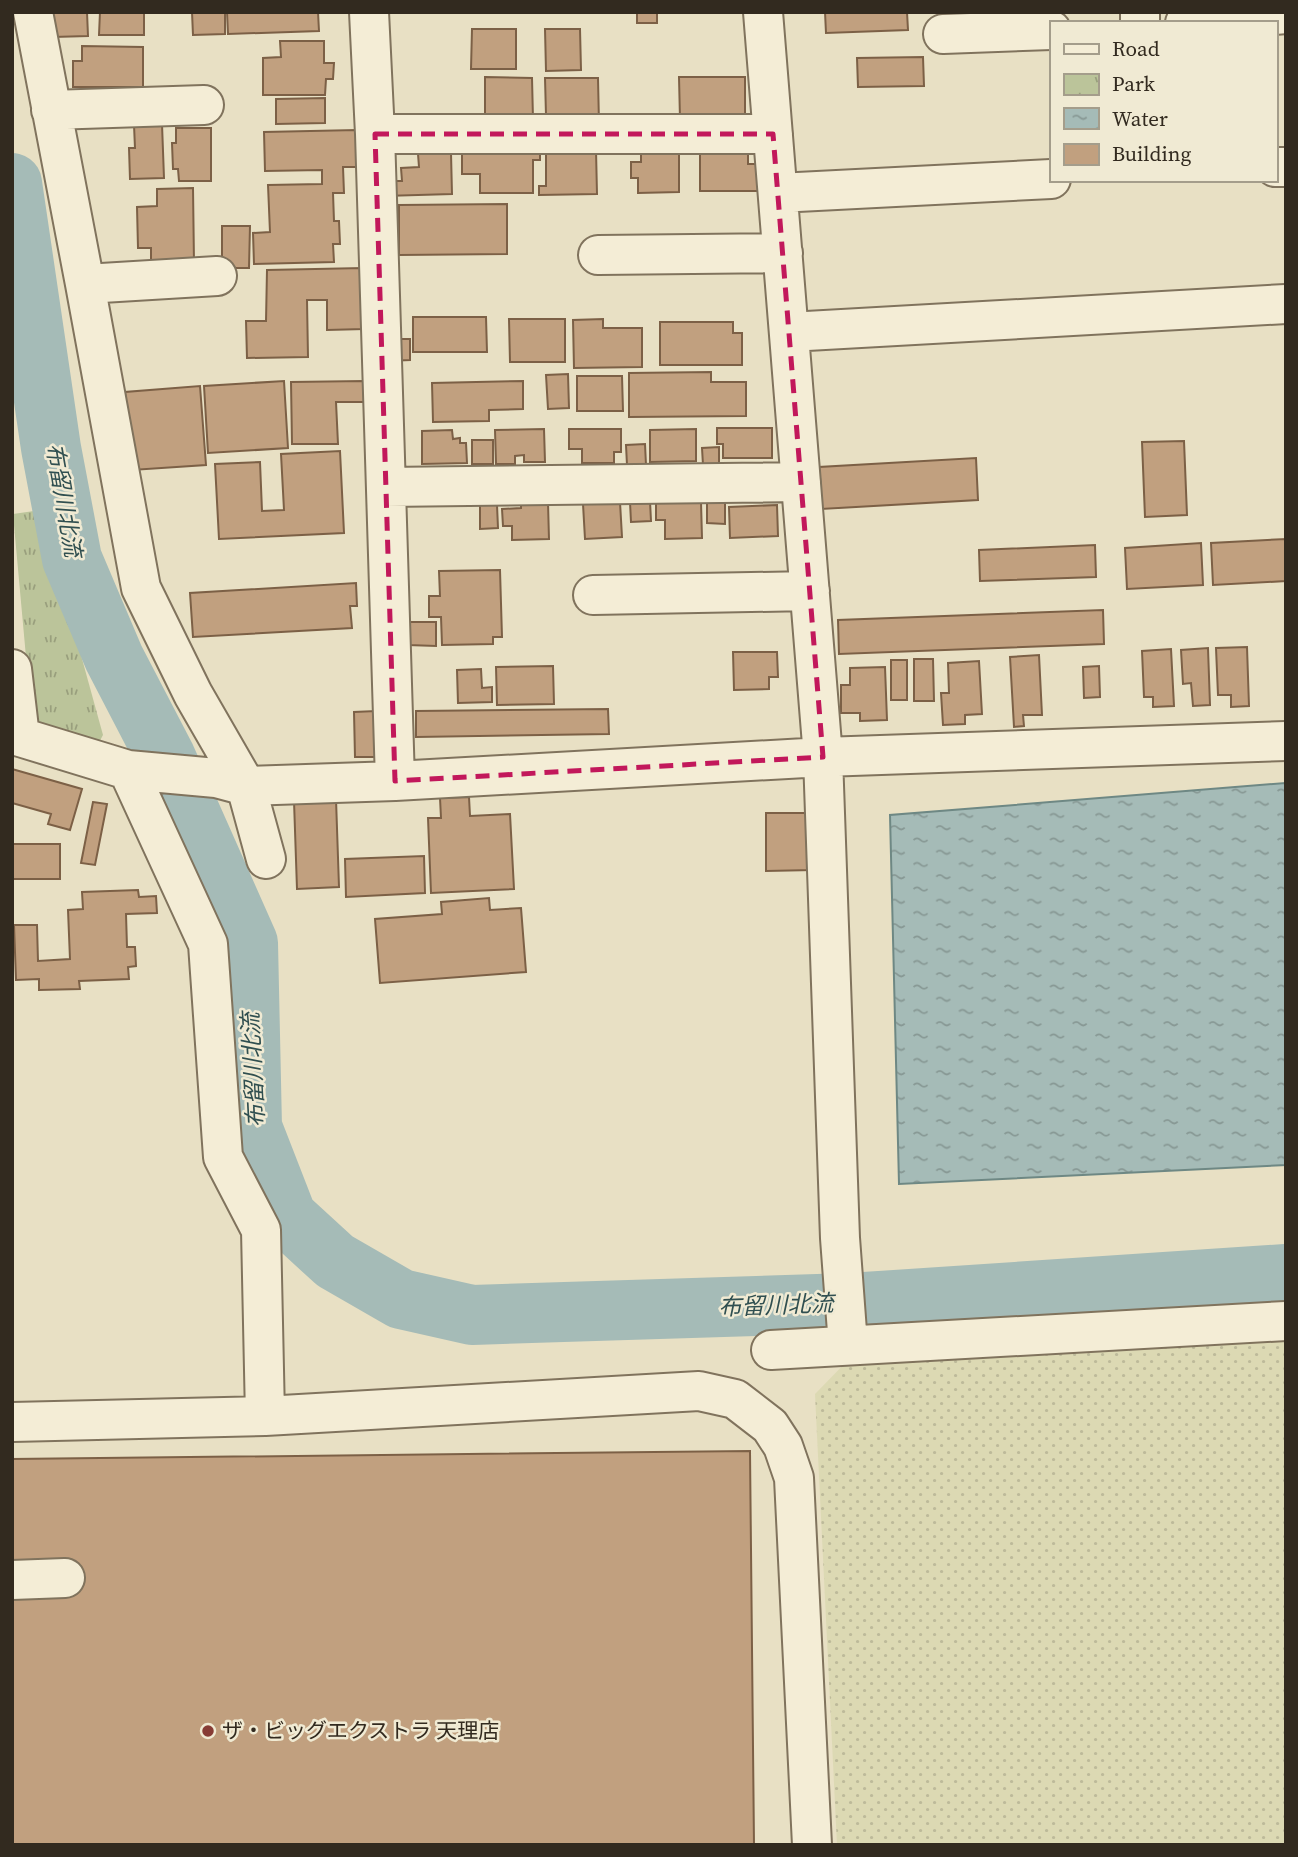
<svg xmlns="http://www.w3.org/2000/svg" width="1298" height="1857" font-family="'Source Serif 4','Noto Sans JP',serif">
<defs>
<pattern id="farmland-dots" width="8" height="8" patternUnits="userSpaceOnUse" patternTransform="scale(1.75)"><rect width="8" height="8" fill="#dcd9b3"/><path d="M2 2h.1M6 6h.1" fill="none" stroke="#bdba9a" stroke-width="1.8" stroke-linecap="round"/></pattern>
<pattern id="park-tufts" width="24" height="20" patternUnits="userSpaceOnUse" patternTransform="scale(1.75)"><rect width="24" height="20" fill="#bbc49a"/><path d="M3 7l-1-3M5 7V3M7 7l1-3M15 17l-1-3M17 17v-4M19 17l1-3" fill="none" stroke="#999f7d"/></pattern>
<pattern id="water-ripples" width="26" height="14" patternUnits="userSpaceOnUse" patternTransform="scale(1.75)"><rect width="26" height="14" fill="#a5bbb7"/><path d="M2 4q2-2 4 0t4 0M15 11q2-2 4 0t4 0" fill="none" stroke="#879894"/></pattern>
</defs>
<rect width="100%" height="100%" fill="#e8e0c4"/>
<path fill="url(#farmland-dots)" d="M 1286,1333 L 1286,1845 L 837,1845 L 815,1394 L 852,1356 Z"/>
<path fill="url(#park-tufts)" d="M 41,510 L 103,735 L 97,746 L 32,723 L 13,514 Z"/>
<path fill="url(#water-ripples)" stroke="#6e8884" stroke-width="2" d="M 1285,783 L 1286,1165 L 899,1184 L 890,815 Z"/>
<g fill="none" stroke-linecap="round" stroke-linejoin="round">
<path stroke="#a5bbb7" stroke-width="60" d="M 12,183 L 51,448 L 72,559 L 114,658 L 165,756 L 248,943 L 252,1127 L 287,1217 L 335,1261 L 401,1299 L 472,1315 L 849,1303 L 1286,1274"/>
</g>
<path fill="#c1a07f" stroke="#7c6046" stroke-width="2" d="M 47,12 L 87,12 L 88,36 L 53,37 Z
M 100,12 L 144,12 L 144,35 L 99,35 Z
M 192,12 L 225,12 L 225,34 L 193,35 Z
M 227,12 L 318,12 L 319,31 L 228,34 Z
M 637,12 L 657,12 L 657,23 L 637,23 Z
M 825,12 L 907,12 L 908,30 L 826,33 Z
M 472,29 L 516,29 L 516,69 L 471,69 Z
M 545,29 L 580,29 L 581,70 L 546,71 Z
M 280,41 L 324,41 L 324,63 L 334,63 L 333,79 L 326,79 L 325,95 L 263,95 L 263,58 L 281,57 Z
M 82,46 L 143,47 L 143,87 L 73,87 L 73,61 L 82,61 Z
M 923,57 L 924,86 L 858,87 L 857,58 Z
M 485,77 L 532,78 L 533,119 L 485,119 Z
M 679,77 L 745,77 L 745,118 L 680,119 Z
M 545,78 L 598,78 L 599,124 L 557,115 L 546,115 Z
M 325,98 L 325,123 L 276,124 L 276,99 Z
M 162,124 L 164,178 L 130,179 L 129,148 L 135,148 L 134,125 Z
M 176,128 L 211,128 L 211,181 L 179,181 L 178,169 L 173,169 L 172,143 L 176,143 Z
M 357,130 L 358,167 L 343,167 L 344,193 L 333,193 L 334,221 L 339,221 L 340,244 L 333,244 L 334,262 L 254,264 L 253,233 L 270,232 L 268,185 L 322,184 L 322,170 L 265,171 L 264,132 Z
M 462,148 L 540,148 L 540,160 L 533,160 L 533,193 L 480,193 L 480,174 L 462,174 Z
M 748,148 L 748,164 L 758,164 L 758,191 L 700,191 L 700,149 Z
M 679,149 L 679,192 L 638,193 L 638,178 L 631,178 L 631,162 L 641,162 L 641,150 Z
M 596,150 L 597,194 L 539,195 L 539,186 L 546,186 L 546,151 Z
M 451,153 L 452,194 L 384,196 L 384,181 L 402,181 L 401,168 L 419,167 L 418,154 Z
M 193,188 L 194,263 L 151,264 L 151,248 L 138,248 L 137,207 L 157,206 L 157,189 Z
M 507,204 L 507,254 L 399,255 L 399,205 Z
M 222,226 L 250,226 L 249,268 L 222,268 Z
M 363,268 L 364,329 L 327,330 L 327,300 L 307,300 L 308,357 L 247,358 L 246,321 L 266,321 L 267,270 Z
M 413,317 L 486,317 L 487,352 L 413,352 Z
M 509,319 L 565,319 L 565,362 L 510,362 Z
M 603,319 L 603,328 L 642,328 L 642,367 L 574,368 L 573,320 Z
M 660,322 L 733,322 L 733,333 L 742,333 L 742,365 L 660,365 Z
M 387,339 L 410,339 L 410,360 L 388,361 Z
M 711,372 L 711,382 L 746,382 L 746,416 L 629,417 L 629,373 Z
M 568,374 L 569,408 L 548,409 L 546,375 Z
M 577,376 L 622,376 L 623,411 L 577,411 Z
M 284,381 L 288,448 L 208,453 L 204,386 Z
M 364,381 L 365,402 L 336,402 L 338,444 L 292,444 L 291,382 Z
M 523,381 L 523,409 L 489,410 L 489,421 L 433,422 L 432,383 Z
M 200,386 L 206,465 L 132,470 L 125,392 Z
M 717,428 L 772,428 L 772,458 L 723,458 L 723,444 L 717,444 Z
M 544,429 L 545,462 L 524,462 L 524,455 L 515,456 L 515,464 L 496,464 L 495,430 Z
M 569,429 L 621,429 L 621,452 L 614,452 L 614,463 L 582,463 L 582,449 L 569,449 Z
M 696,429 L 696,461 L 650,462 L 650,430 Z
M 452,430 L 453,439 L 460,438 L 460,443 L 466,443 L 467,463 L 422,464 L 422,431 Z
M 472,440 L 493,440 L 493,464 L 472,464 Z
M 1184,441 L 1187,515 L 1145,517 L 1142,442 Z
M 645,444 L 646,465 L 627,465 L 626,445 Z
M 719,447 L 719,464 L 703,465 L 702,448 Z
M 340,451 L 344,533 L 219,539 L 215,464 L 260,462 L 262,511 L 284,510 L 281,454 Z
M 976,458 L 978,500 L 821,509 L 819,467 Z
M 650,501 L 651,521 L 631,522 L 630,502 Z
M 548,502 L 549,539 L 512,540 L 512,526 L 503,526 L 502,509 L 521,508 L 521,504 Z
M 620,502 L 622,537 L 585,539 L 583,504 Z
M 701,502 L 702,538 L 665,539 L 665,520 L 656,520 L 656,503 Z
M 707,502 L 725,502 L 725,524 L 707,523 Z
M 480,505 L 497,505 L 498,528 L 480,529 Z
M 777,505 L 778,536 L 730,538 L 729,507 Z
M 1286,539 L 1286,581 L 1213,585 L 1211,543 Z
M 1201,543 L 1203,585 L 1127,589 L 1125,548 Z
M 1095,545 L 1096,577 L 980,581 L 979,550 Z
M 500,570 L 502,637 L 493,637 L 493,644 L 442,645 L 441,617 L 429,617 L 429,596 L 440,596 L 439,571 Z
M 356,583 L 357,606 L 350,606 L 352,628 L 193,637 L 190,593 Z
M 1103,610 L 1104,644 L 839,654 L 838,620 Z
M 409,622 L 436,622 L 436,646 L 408,645 Z
M 1247,647 L 1249,706 L 1231,707 L 1231,695 L 1218,695 L 1216,648 Z
M 1208,648 L 1210,705 L 1193,706 L 1191,683 L 1183,684 L 1181,650 Z
M 1171,649 L 1174,706 L 1153,707 L 1153,697 L 1144,697 L 1142,651 Z
M 733,652 L 777,652 L 778,677 L 769,677 L 769,689 L 734,690 Z
M 1039,655 L 1042,715 L 1023,715 L 1024,726 L 1014,727 L 1010,657 Z
M 914,659 L 933,659 L 934,701 L 914,701 Z
M 891,660 L 907,660 L 907,700 L 891,700 Z
M 979,661 L 982,714 L 965,715 L 965,724 L 943,725 L 941,693 L 949,693 L 948,663 Z
M 553,666 L 554,704 L 497,705 L 496,667 Z
M 1099,666 L 1100,697 L 1084,698 L 1083,667 Z
M 885,667 L 887,720 L 860,721 L 860,713 L 841,713 L 841,685 L 850,685 L 850,668 Z
M 481,669 L 482,688 L 492,687 L 492,702 L 458,703 L 457,670 Z
M 608,709 L 609,734 L 416,737 L 416,711 Z
M 376,711 L 376,757 L 355,757 L 354,712 Z
M 12,769 L 82,789 L 70,830 L 48,824 L 51,814 L 12,803 Z
M 469,797 L 470,816 L 510,814 L 514,889 L 431,893 L 428,818 L 441,818 L 440,798 Z
M 336,799 L 339,887 L 297,889 L 294,801 Z
M 93,802 L 107,804 L 95,865 L 81,863 Z
M 766,813 L 812,813 L 813,870 L 766,871 Z
M 12,844 L 60,844 L 60,879 L 12,879 Z
M 424,856 L 425,893 L 346,897 L 345,859 Z
M 138,890 L 139,897 L 156,896 L 157,913 L 126,914 L 127,947 L 135,947 L 136,966 L 128,967 L 129,979 L 79,981 L 80,989 L 39,990 L 39,979 L 16,980 L 14,925 L 37,925 L 38,961 L 70,959 L 68,910 L 83,909 L 82,892 Z
M 489,898 L 490,910 L 521,908 L 526,972 L 380,983 L 375,919 L 442,914 L 441,902 Z
M 750,1451 L 754,1845 L 12,1845 L 12,1459 Z"/>
<g fill="none" stroke-linecap="round" stroke-linejoin="round">
<g stroke="#80735d" stroke-width="42">
<path id="minor" d="M 33,12 L 85,284 L 141,588 L 193,694 L 246,786 L 266,859
M 369,12 L 375,134 L 395,781
M 763,12 L 823,757 L 840,1238 L 848,1345
M 1140,12 L 1140,23
M 1185,23 L 1286,14
M 943,34 L 1051,30
M 51,110 L 204,105
M 375,134 L 773,134
M 1275,167 L 1286,167
M 778,193 L 1051,179
M 598,255 L 783,253
M 85,284 L 217,276
M 789,332 L 1286,304
M 386,487 L 801,482
M 593,595 L 810,591
M 12,669 L 20,737
M 12,733 L 20,737 L 128,770 L 216,778 L 246,786 L 395,781 L 823,757 L 1286,741
M 128,770 L 208,944 L 223,1157 L 261,1230 L 265,1416
M 771,1350 L 1286,1321
M 12,1422 L 265,1416 L 699,1391 L 735,1399 L 770,1426 L 783,1446 L 794,1478 L 812,1845
M 12,1580 L 65,1578"/>
</g>
<use href="#minor" stroke="#f4edd6" stroke-width="38"/>
</g>
<path fill="none" stroke="#c2185b" stroke-width="5" stroke-dasharray="14 9" stroke-linejoin="round" d="M 375,134 L 773,134 L 823,757 L 395,781 Z"/>
<circle fill="#873c35" stroke="#f0ead3" stroke-width="2.5" cx="208" cy="1731" r="7"/>
<g text-anchor="middle" stroke-width="5" stroke-linejoin="round" paint-order="stroke">
<g font-size="21" fill="#322a1f" stroke="#f0ead3" text-anchor="start">
<text x="222" y="1738">ザ・ビッグエクストラ 天理店</text>
</g>
<g font-size="23" font-style="italic" fill="#304f50" stroke="#f0ead3">
<text transform="translate(64 500) rotate(80)" y="8">布留川北流</text>
<text transform="translate(253 1070) rotate(-93)" y="8">布留川北流</text>
<text transform="translate(776 1305) rotate(-2)" y="8">布留川北流</text>
</g>
</g>
<rect width="1298" height="1857" fill="none" stroke="#322a1f" stroke-width="28"/>
<rect x="1050" y="21" width="228" height="161" fill="#f0ead3" stroke="#a49d8b" stroke-width="2"/>
<rect x="1064" y="44" width="35" height="10" fill="#f4edd6" stroke="#a49d8b" stroke-width="2"/>
<text x="1112" y="56" font-size="21" fill="#322a1f">Road</text>
<rect x="1064" y="74" width="35" height="21" fill="url(#park-tufts)" stroke="#a49d8b" stroke-width="2"/>
<text x="1112" y="91" font-size="21" fill="#322a1f">Park</text>
<rect x="1064" y="108" width="35" height="21" fill="url(#water-ripples)" stroke="#a49d8b" stroke-width="2"/>
<text x="1112" y="126" font-size="21" fill="#322a1f">Water</text>
<rect x="1064" y="144" width="35" height="21" fill="#c1a07f" stroke="#a49d8b" stroke-width="2"/>
<text x="1112" y="161" font-size="21" fill="#322a1f">Building</text>
</svg>
